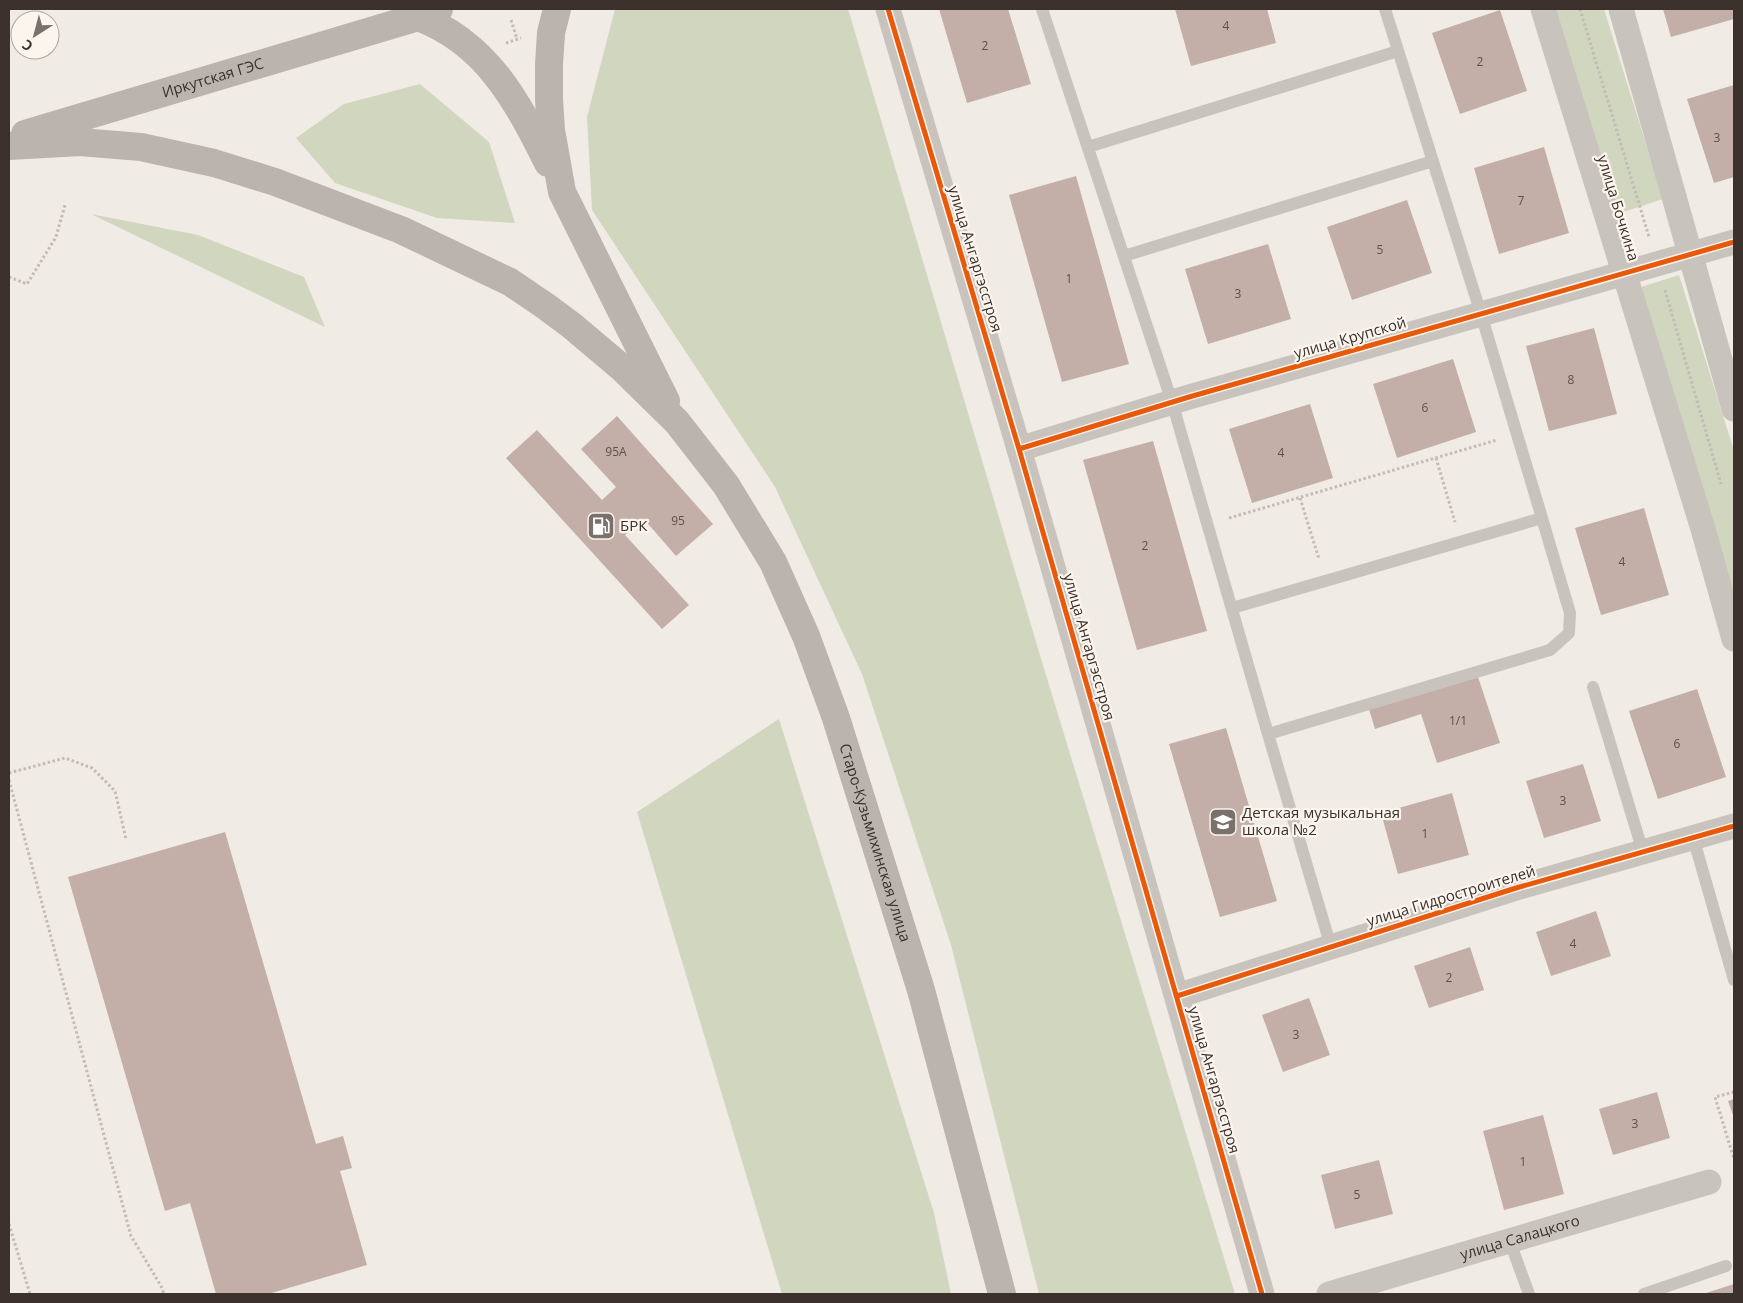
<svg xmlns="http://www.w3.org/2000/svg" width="1743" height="1303" font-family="'Open Sans',sans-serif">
<rect width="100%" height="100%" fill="#f0ebe5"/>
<path fill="#d1d6bf" d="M 615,9 L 848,9 L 1042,662 L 1235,1294 L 1039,1294 L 951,945 L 862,674 L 775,487 L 592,210 L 587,117 Z
M 1549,9 L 1604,9 L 1663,199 L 1614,215 Z
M 420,84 L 489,142 L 515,223 L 437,218 L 335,183 L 296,138 L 344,104 Z
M 91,214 L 198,235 L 304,277 L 325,327 Z
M 1679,275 L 1734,451 L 1734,629 L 1629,291 Z
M 779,719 L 934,1213 L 951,1294 L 782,1294 L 637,812 Z"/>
<path fill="#c3afa7" d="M 939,9 L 1008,9 L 1031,84 L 967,103 Z
M 1175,9 L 1267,9 L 1276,43 L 1191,66 Z
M 1663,9 L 1734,9 L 1734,19 L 1671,37 Z
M 1500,10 L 1527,91 L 1460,114 L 1432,33 Z
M 1734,85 L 1734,177 L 1714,183 L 1687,99 Z
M 1544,147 L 1569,233 L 1499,254 L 1474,168 Z
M 1076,176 L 1129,364 L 1062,382 L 1009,195 Z
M 1407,200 L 1432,273 L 1352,300 L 1327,227 Z
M 1268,244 L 1291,319 L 1208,344 L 1185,269 Z
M 1594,328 L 1617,414 L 1549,431 L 1526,346 Z
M 1453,359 L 1476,432 L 1397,458 L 1373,384 Z
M 1310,404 L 1333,478 L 1252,503 L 1229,429 Z
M 617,416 L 713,524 L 676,556 L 643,518 L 625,535 L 689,605 L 662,629 L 506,458 L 537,430 L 602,500 L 616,487 L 581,449 Z
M 1153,441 L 1207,631 L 1137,650 L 1083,460 Z
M 1644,508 L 1669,595 L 1601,615 L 1575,528 Z
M 1477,674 L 1500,743 L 1437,763 L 1421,714 L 1375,729 L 1369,709 Z
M 1697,689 L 1726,777 L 1658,799 L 1629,711 Z
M 1226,728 L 1277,901 L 1220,917 L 1169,744 Z
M 1583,764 L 1601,821 L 1544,838 L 1526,781 Z
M 1452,793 L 1469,855 L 1398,874 L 1381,813 Z
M 225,832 L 316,1144 L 343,1136 L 352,1168 L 340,1171 L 367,1265 L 268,1294 L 216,1294 L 190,1203 L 165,1211 L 68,877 Z
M 1596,911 L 1611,956 L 1551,976 L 1536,932 Z
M 1470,947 L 1484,990 L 1429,1008 L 1414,966 Z
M 1309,998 L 1330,1055 L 1283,1072 L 1262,1015 Z
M 1657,1092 L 1670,1138 L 1613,1155 L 1599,1109 Z
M 1734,1099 L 1734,1118 L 1728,1101 Z
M 1543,1115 L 1564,1194 L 1504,1210 L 1483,1131 Z
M 1379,1160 L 1393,1214 L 1335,1229 L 1321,1175 Z
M 1734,1284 L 1734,1294 L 1703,1294 Z"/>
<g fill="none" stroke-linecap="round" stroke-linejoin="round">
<path stroke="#c2bbb6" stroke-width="3" stroke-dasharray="2.5 2.5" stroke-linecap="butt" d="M 1580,9 L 1649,237
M 511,20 L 517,39
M 506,43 L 521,38
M 9,277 L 27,284 L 56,237 L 65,205
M 1665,290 L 1721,484
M 1436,458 L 1455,522
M 1300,498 L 1319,559
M 1229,518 L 1497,440
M 9,773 L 65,758 L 92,768 L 115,791 L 126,839
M 9,780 L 131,1236 L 161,1286 L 164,1294
M 1734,1092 L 1715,1097 L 1734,1159
M 9,1224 L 30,1294"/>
<path stroke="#c9c3be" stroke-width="12" d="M 1042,9 L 1172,402 L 1268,734
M 1088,147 L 1398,51
M 1124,256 L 1433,161
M 1232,608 L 1542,518
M 1593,687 L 1643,852
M 1693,837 L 1734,980
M 1331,947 L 1268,734 L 1550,650 L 1569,633 L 1570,613 L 1542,518 L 1481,314 L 1385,9
M 1510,1242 L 1529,1294
M 1644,1294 L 1726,1266"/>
<g stroke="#c9c3be" stroke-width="25">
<path d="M 888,9 L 1019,449 L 1262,1294"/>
<path d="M 1543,9 L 1703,529 L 1734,639"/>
<path d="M 1621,9 L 1734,409"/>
<path d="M 1019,449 L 1189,397 L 1734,242"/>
<path d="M 1177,996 L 1516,888 L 1734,826"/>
<path id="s1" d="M 1329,1294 L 1709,1182"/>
</g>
<g stroke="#bab3ae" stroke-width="28">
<path d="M 557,9 L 551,33 L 549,64 L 549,99 L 551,130 L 562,192 L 666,401"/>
<path d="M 418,17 C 487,43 517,101 548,163"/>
<path id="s2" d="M 25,134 L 418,17 L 439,9"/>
<path id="s3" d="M 9,146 L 80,142 L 141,147 L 214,163 L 275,182 L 401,230 L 510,282 L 544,305 L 571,325 L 622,368 L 677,422 L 726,485 L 773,562 L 806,636 L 836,718 L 921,990 L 1002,1294"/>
</g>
<g stroke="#fbf5ee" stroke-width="8">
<path id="cycleway" d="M 888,9 L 1019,449 L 1262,1294
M 1019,449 L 1189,397 L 1734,242
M 1177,996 L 1516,888 L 1734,826"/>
</g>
<use href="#cycleway" stroke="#e8590c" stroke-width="5"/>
</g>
<defs>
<g id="fuel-square" transform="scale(1.4375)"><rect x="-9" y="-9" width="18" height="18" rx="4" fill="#7a716c" stroke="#fbf5ee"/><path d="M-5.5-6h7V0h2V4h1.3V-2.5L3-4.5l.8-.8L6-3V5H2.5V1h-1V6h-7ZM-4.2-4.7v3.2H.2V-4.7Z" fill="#fff"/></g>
<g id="school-square" transform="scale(1.4375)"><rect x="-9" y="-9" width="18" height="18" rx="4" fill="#7a716c" stroke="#fbf5ee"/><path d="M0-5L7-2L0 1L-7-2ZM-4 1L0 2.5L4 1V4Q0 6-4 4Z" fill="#fff"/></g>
</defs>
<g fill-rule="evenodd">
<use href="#fuel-square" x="601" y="526"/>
<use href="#school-square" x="1223" y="822"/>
</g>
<g text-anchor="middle" stroke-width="4.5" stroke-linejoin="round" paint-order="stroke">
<g font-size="12" fill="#5d504a">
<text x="1226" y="30">4</text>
<text x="985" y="50">2</text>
<text x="1480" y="66">2</text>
<text x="1717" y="142">3</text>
<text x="1521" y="205">7</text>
<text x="1380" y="254">5</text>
<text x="1069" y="283">1</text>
<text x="1238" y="298">3</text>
<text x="1571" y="384">8</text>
<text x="1425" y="412">6</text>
<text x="616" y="456">95А</text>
<text x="1281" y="457">4</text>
<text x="678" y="525">95</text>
<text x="1145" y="550">2</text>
<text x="1622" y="566">4</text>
<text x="1458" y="725">1/1</text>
<text x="1677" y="748">6</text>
<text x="1563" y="805">3</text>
<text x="1425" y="838">1</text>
<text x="1573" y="948">4</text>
<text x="1449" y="982">2</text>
<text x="1296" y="1039">3</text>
<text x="1635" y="1128">3</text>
<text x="1523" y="1166">1</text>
<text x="1357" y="1199">5</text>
</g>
<g font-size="15" fill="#3b302b" stroke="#fbf5ee">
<text dy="5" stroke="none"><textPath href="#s2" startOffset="196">Иркутская ГЭС</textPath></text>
<text transform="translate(1618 208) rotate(73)" y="5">улица Бочкина</text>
<text transform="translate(975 259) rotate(73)" y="5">улица Ангаргэсстроя</text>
<text transform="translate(1350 338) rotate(-16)" y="5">улица Крупской</text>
<text transform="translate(1089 647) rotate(74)" y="5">улица Ангаргэсстроя</text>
<text dy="5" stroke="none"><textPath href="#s3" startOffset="1214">Старо-Кузьмихинская улица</textPath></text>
<text transform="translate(1451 896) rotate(-17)" y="5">улица Гидростроителей</text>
<text transform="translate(1214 1080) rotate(74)" y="5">улица Ангаргэсстроя</text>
<text dy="5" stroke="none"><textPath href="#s1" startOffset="199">улица Салацкого</textPath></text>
</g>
<g font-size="15" fill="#3b302b" stroke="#fbf5ee" text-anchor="start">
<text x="620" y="531">БРК</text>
<text x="1242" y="818">Детская музыкальная<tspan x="1242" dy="17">школа №2</tspan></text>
</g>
</g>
<rect width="1743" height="1303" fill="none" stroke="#3b302b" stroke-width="20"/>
<g transform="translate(35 35) rotate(216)"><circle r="24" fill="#fbf5ee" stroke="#aea6a0"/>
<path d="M0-4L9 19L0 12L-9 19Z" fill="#7a716c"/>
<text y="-8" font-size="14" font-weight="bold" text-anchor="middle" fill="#3b302b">С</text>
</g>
</svg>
